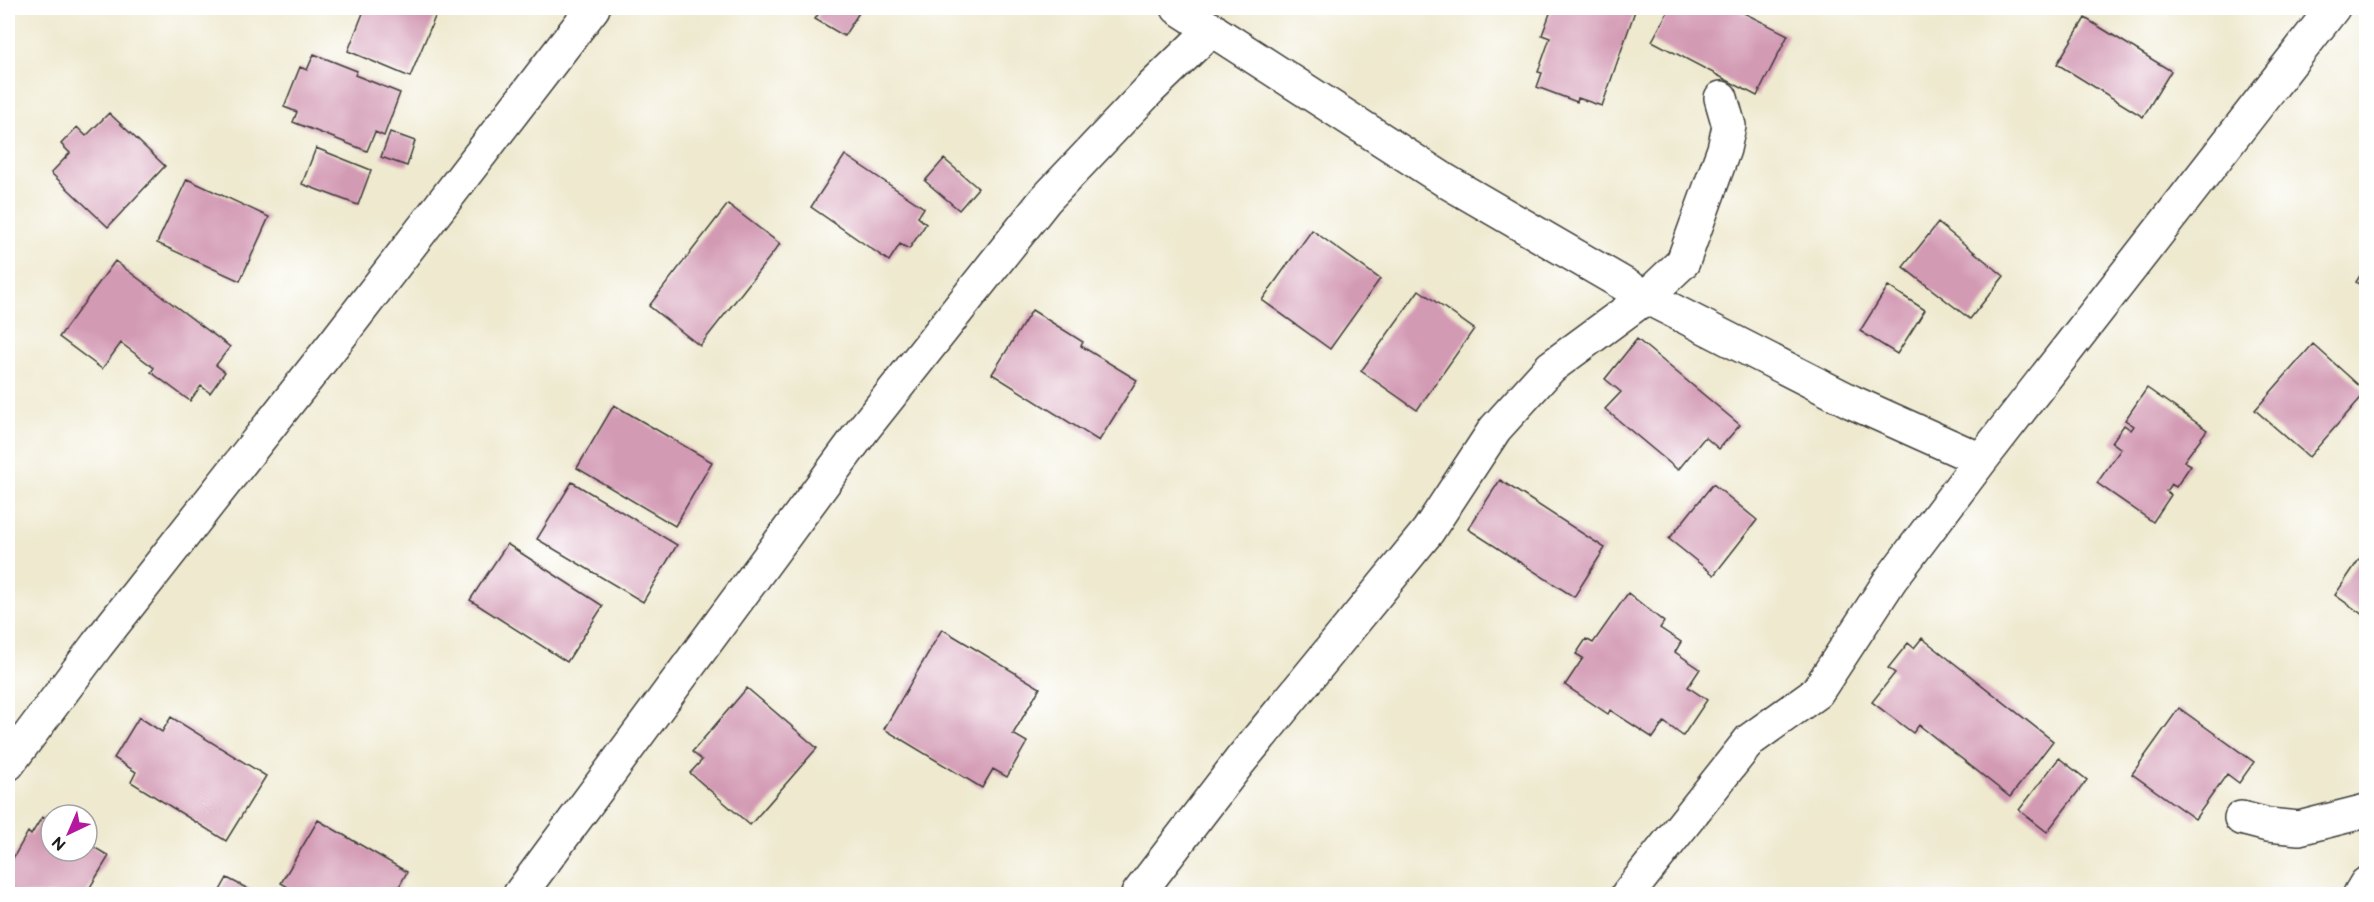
<svg xmlns="http://www.w3.org/2000/svg" width="2374" height="902" font-family="'Balsamiq Sans',sans-serif">
<rect width="100%" height="100%" fill="#fff"/>
<filter id="ink" filterUnits="userSpaceOnUse"><feTurbulence type="fractalNoise" baseFrequency=".0167" numOctaves="2"/><feDisplacementMap in="SourceGraphic" scale="12" xChannelSelector="R" yChannelSelector="G"/><feConvolveMatrix kernelMatrix="1 2 1 2 8 2 1 2 1" color-interpolation-filters="sRGB"/></filter>
<filter id="wash" filterUnits="userSpaceOnUse"><feTurbulence type="fractalNoise" baseFrequency=".008" numOctaves="4" result="noise"/><feDisplacementMap in="SourceGraphic" scale="24" xChannelSelector="R" yChannelSelector="G"/><feGaussianBlur stdDeviation="1.35" result="paint"/><feColorMatrix in="noise" values="0 0 0 0 0 0 0 0 0 0 0 0 0 0 0 0 0 1.4 0 .05"/><feComposite in="paint" operator="in"/></filter>
<g filter="url(#wash)">
<rect width="100%" height="100%" fill="#eee9cf"/>
<g id="blocks">
<path fill="#d39ab4" d="M 365,8 L 426,8 L 437,12 L 410,77 L 348,51 Z
M 810,8 L 862,8 L 844,36 L 815,19 L 819,13 Z
M 1552,8 L 1636,8 L 1602,106 L 1578,98 L 1577,102 L 1537,87 L 1542,73 L 1538,72 L 1550,38 L 1542,35 Z
M 1670,8 L 1734,8 L 1788,35 L 1757,96 L 1652,41 Z
M 2085,18 L 2171,71 L 2143,117 L 2057,64 Z
M 314,54 L 357,71 L 355,75 L 400,93 L 384,136 L 375,132 L 367,151 L 293,122 L 297,112 L 284,107 L 300,67 L 307,70 Z
M 109,113 L 165,166 L 108,227 L 51,173 L 70,153 L 61,144 L 77,127 L 86,136 Z
M 390,132 L 415,141 L 407,166 L 381,157 Z
M 316,148 L 371,170 L 358,205 L 302,184 Z
M 845,155 L 924,208 L 918,217 L 926,224 L 909,249 L 900,244 L 889,261 L 811,207 Z
M 944,159 L 978,188 L 959,210 L 925,181 Z
M 187,179 L 269,217 L 240,281 L 157,243 Z
M 728,204 L 780,244 L 700,346 L 649,306 Z
M 1938,223 L 2004,276 L 1970,319 L 1903,267 Z
M 1312,230 L 1380,279 L 1330,349 L 1262,300 Z
M 115,261 L 230,347 L 216,365 L 225,372 L 210,393 L 201,386 L 190,401 L 151,372 L 154,368 L 121,343 L 102,369 L 59,337 Z
M 2366,266 L 2366,289 L 2356,282 Z
M 1888,286 L 1925,310 L 1897,354 L 1860,331 Z
M 1419,290 L 1474,329 L 1417,410 L 1361,371 Z
M 1032,310 L 1083,342 L 1081,346 L 1137,380 L 1099,441 L 992,374 Z
M 1637,339 L 1740,425 L 1719,449 L 1705,437 L 1678,470 L 1605,409 L 1621,392 L 1605,379 Z
M 2313,344 L 2366,392 L 2309,457 L 2255,410 Z
M 2147,388 L 2207,430 L 2184,461 L 2191,465 L 2176,487 L 2171,484 L 2166,491 L 2171,495 L 2153,522 L 2097,483 L 2121,449 L 2112,442 L 2124,425 L 2131,430 L 2134,426 L 2125,420 Z
M 614,405 L 712,462 L 675,526 L 577,468 Z
M 1500,480 L 1605,548 L 1574,597 L 1468,529 Z
M 572,482 L 677,545 L 643,602 L 537,539 Z
M 1713,484 L 1757,520 L 1714,575 L 1669,539 Z
M 507,544 L 603,606 L 567,662 L 470,600 Z
M 2366,549 L 2366,617 L 2335,595 Z
M 1628,593 L 1664,622 L 1660,628 L 1681,642 L 1675,652 L 1700,669 L 1688,687 L 1707,700 L 1683,736 L 1664,722 L 1653,738 L 1610,710 L 1608,714 L 1565,685 L 1583,658 L 1576,654 L 1586,639 L 1593,643 Z
M 942,629 L 1040,688 L 1013,734 L 1027,742 L 1007,777 L 993,769 L 982,788 L 884,729 Z
M 1922,638 L 2053,741 L 2010,797 L 1919,725 L 1913,733 L 1872,702 L 1895,673 L 1888,668 L 1908,643 L 1914,648 Z
M 747,688 L 817,748 L 750,825 L 690,773 L 702,760 L 692,752 Z
M 2179,708 L 2254,762 L 2239,783 L 2227,774 L 2195,819 L 2132,774 Z
M 139,717 L 162,732 L 171,717 L 266,776 L 226,841 L 131,782 L 136,772 L 114,758 Z
M 2059,758 L 2087,780 L 2047,832 L 2019,810 Z
M 42,817 L 51,822 L 51,851 L 87,851 L 87,843 L 109,856 L 86,894 L 8,894 L 8,867 L 28,832 L 31,835 Z
M 318,820 L 407,872 L 395,894 L 300,894 L 281,883 Z
M 227,878 L 258,894 L 218,894 Z"/>
</g>
</g>
<g filter="url(#ink)">
<use href="#blocks" fill-opacity="0" stroke="#3c3b37" stroke-width="1.5"/>
<g fill="none" stroke-linecap="round" stroke-linejoin="round">
<g stroke="#3c3b37" stroke-width="36">
<path id="street" d="M 1178,8 L 1446,181 L 1646,297 L 1852,402 L 1981,460 L 2333,8
M 8,764 L 97,645 L 337,340 L 593,8
M 2241,818 L 2268,825 L 2299,828 L 2366,811
M 520,894 L 865,427 L 1045,200 L 1151,88 L 1212,29
M 1138,894 L 1240,761 L 1428,531 L 1495,429 L 1551,367 L 1646,297 L 1683,262 L 1724,149 L 1729,126 L 1721,98
M 1628,894 L 1750,740 L 1817,692 L 1891,579 L 1981,460
M 2360,894 L 2366,884"/>
</g>
<use href="#street" stroke="#fff" stroke-width="33"/>
</g>
</g>
<rect width="2374" height="902" fill="none" stroke="#fff" stroke-width="30"/>
<g transform="translate(69 833) rotate(224)"><circle r="28" fill="#ffffff" stroke="#a4a4a4" stroke-width="1.5"/>
<path d="M0-4.5L10 22L0 15L-10 22Z" fill="#b5179e"/>
<text y="-9" font-size="16" font-weight="bold" text-anchor="middle" fill="#1c1c1c">N</text>
</g>
</svg>
